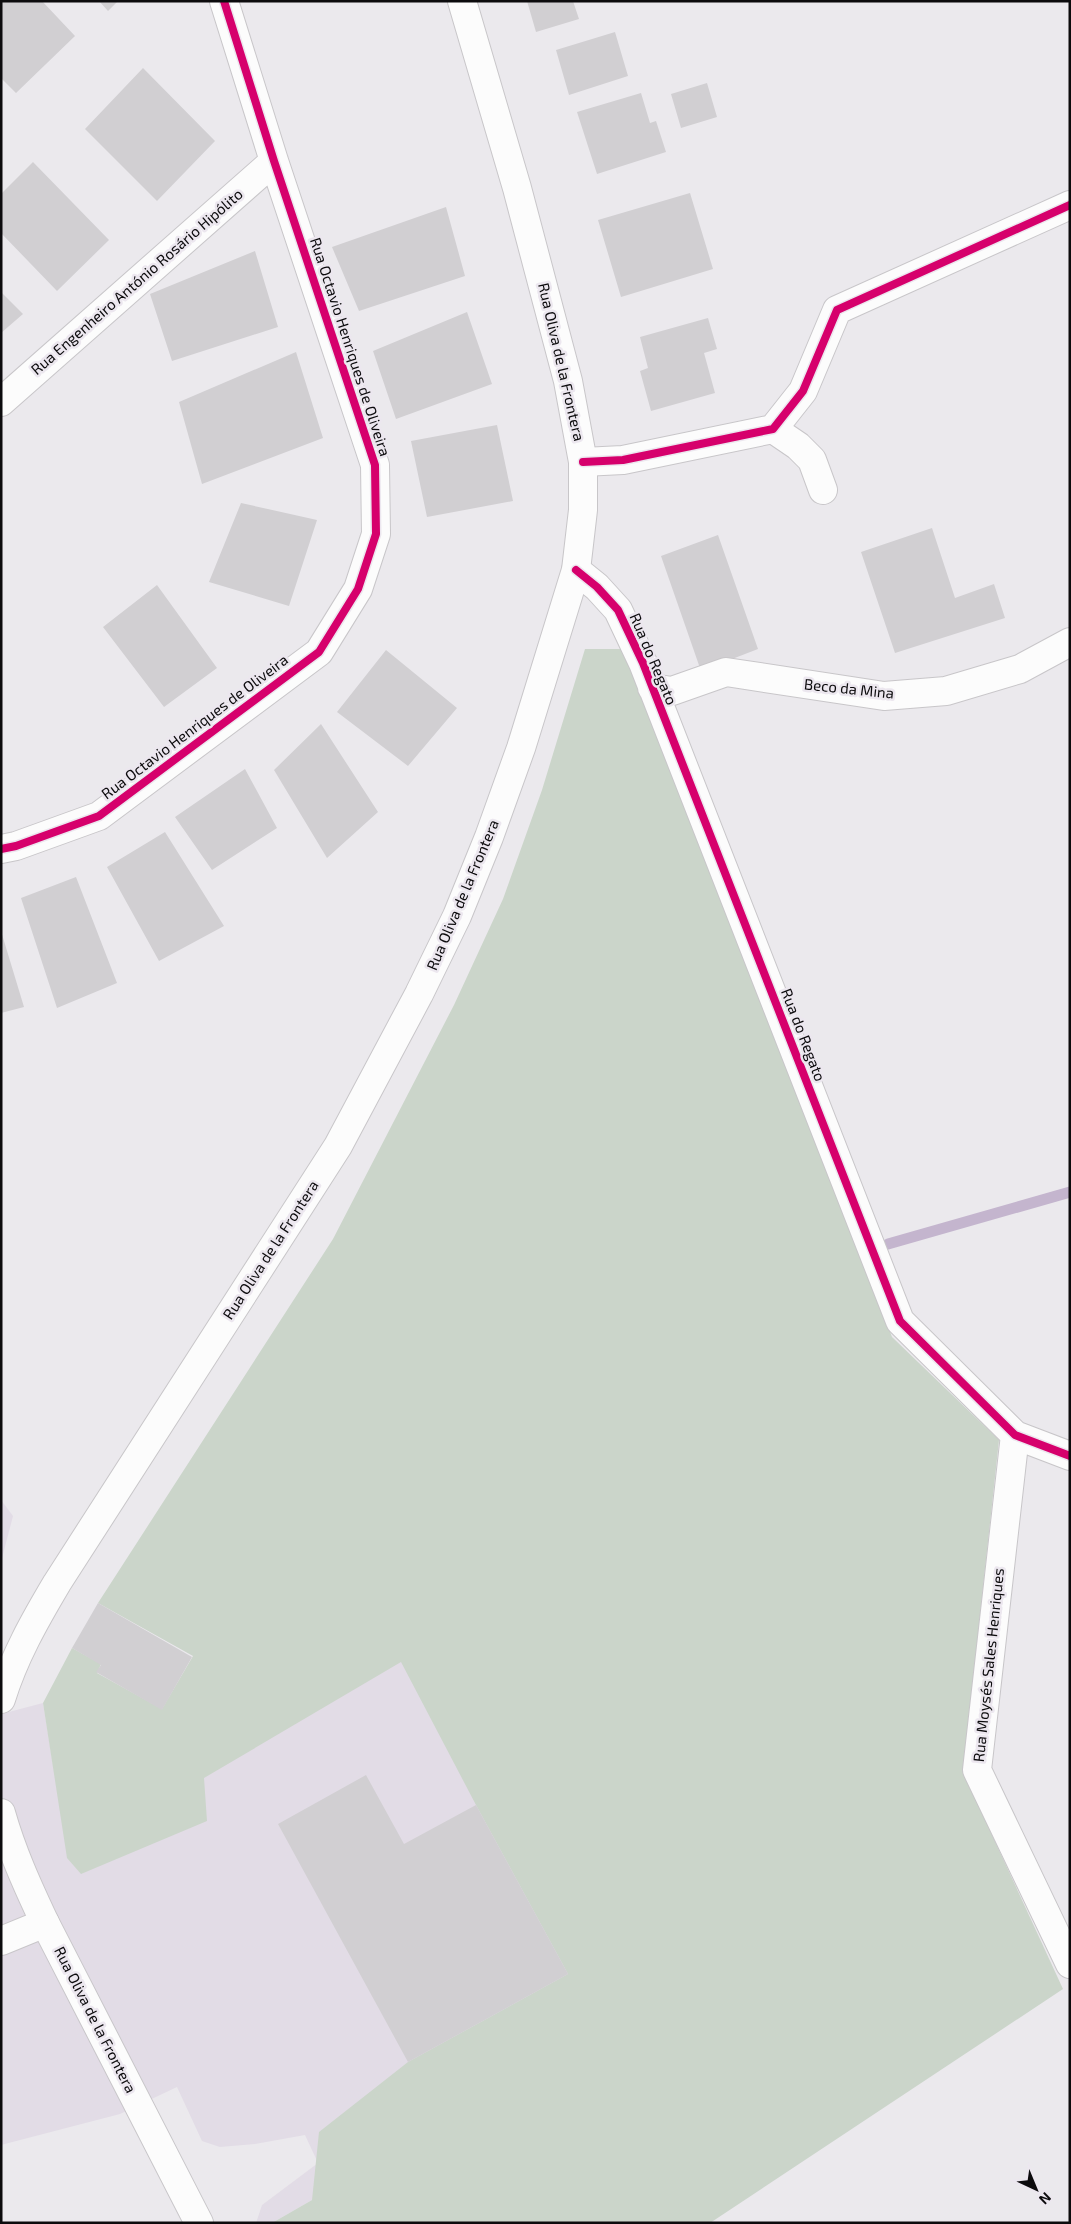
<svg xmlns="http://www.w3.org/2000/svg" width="1071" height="2224" font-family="'Exo 2',sans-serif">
<rect width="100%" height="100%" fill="#ebe9ed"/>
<path fill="#e2dce6" d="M 1,1500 L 13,1516 L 1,1562 Z
M 515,1570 L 699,1908 L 312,2200 L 272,2223 L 256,2223 L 262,2205 L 318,2163 L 305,2135 L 255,2144 L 220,2147 L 202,2141 L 177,2087 L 120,2114 L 1,2145 L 1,1714 L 43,1703 L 68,1857 L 224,1733 Z"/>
<path fill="#cbd5ca" d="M 585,649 L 621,649 L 638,665 L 892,1337 L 999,1440 L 963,1772 L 1063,1989 L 710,2223 L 272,2223 L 312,2200 L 319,2132 L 408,2062 L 568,1974 L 476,1805 L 401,1662 L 204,1778 L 207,1821 L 81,1874 L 67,1858 L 43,1703 L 72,1648 L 101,1664 L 97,1673 L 162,1709 L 193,1656 L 98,1603 L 333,1239 L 454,1005 L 503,899 L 542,790 Z"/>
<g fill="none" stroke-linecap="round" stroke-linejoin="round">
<path stroke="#c4b5ce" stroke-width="11" d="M 888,1244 L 1070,1192"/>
</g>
<path fill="#d1cfd2" d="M 1,1 L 42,1 L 75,36 L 16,93 L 1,78 Z
M 99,1 L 118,1 L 108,11 Z
M 527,1 L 573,1 L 579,19 L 536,32 Z
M 615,32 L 628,76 L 569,95 L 556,50 Z
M 143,68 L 215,141 L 157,201 L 85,129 Z
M 707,83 L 717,117 L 681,128 L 671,94 Z
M 641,93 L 650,123 L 656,121 L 666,152 L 597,174 L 577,112 Z
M 33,162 L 109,240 L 57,291 L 1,233 L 1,194 Z
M 690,193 L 713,269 L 621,297 L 598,220 Z
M 446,207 L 465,276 L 359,311 L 332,247 Z
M 255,251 L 278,327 L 172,361 L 150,294 Z
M 1,292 L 23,314 L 1,333 Z
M 467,312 L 492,384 L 396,419 L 373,351 Z
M 708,318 L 717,349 L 704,353 L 715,393 L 651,411 L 640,371 L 648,368 L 640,337 Z
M 296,352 L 323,438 L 202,484 L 179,402 Z
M 497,425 L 513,501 L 427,517 L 411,441 Z
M 241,503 L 317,520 L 289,606 L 209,582 Z
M 932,528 L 955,598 L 994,584 L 1005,618 L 895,653 L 861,552 Z
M 718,535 L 758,649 L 701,671 L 661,556 Z
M 157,585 L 217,668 L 164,707 L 103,627 Z
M 386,650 L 457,708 L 408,766 L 337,712 Z
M 321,724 L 378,812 L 327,858 L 274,770 Z
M 245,769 L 277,828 L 212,870 L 175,817 Z
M 165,832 L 224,926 L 159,961 L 107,867 Z
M 76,877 L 117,983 L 57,1008 L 21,898 Z
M 1,931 L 24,1007 L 1,1013 Z
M 98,1603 L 192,1657 L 162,1710 L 96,1672 L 101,1665 L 72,1648 Z
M 366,1775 L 404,1844 L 476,1805 L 568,1974 L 408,2062 L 278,1824 Z"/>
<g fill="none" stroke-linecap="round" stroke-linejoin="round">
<g stroke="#c8c6c9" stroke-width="30">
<path id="minor" d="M 1,402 L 274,161
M 773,429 L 798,446 L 812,460 L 823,490
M 583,462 L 623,460 L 773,429 L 803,391 L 837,310 L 1070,205
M 576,570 L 597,587 L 618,610 L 643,663 L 900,1321 L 1015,1435 L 1070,1456
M 652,688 L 672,691 L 726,672 L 884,696 L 946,691 L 1020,669 L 1070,642
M 1,849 L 16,846 L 99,816 L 319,652 L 358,589 L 376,534 L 375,465 L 274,161 L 224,1
M 1015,1435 L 977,1770 L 1070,1964
M 1,1941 L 45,1923"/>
</g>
<g stroke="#c8c6c9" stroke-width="30">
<path id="major" d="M 1,1699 C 14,1657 35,1620 57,1583 L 338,1146 L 419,994 L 457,916 L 489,837 L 521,748 L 576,570 L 583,510 L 583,462 L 568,381 L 517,188 L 462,1
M 1,1813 C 12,1852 28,1887 45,1923 L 199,2223"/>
</g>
<use href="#minor" stroke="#fcfcfc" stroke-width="28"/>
<use href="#major" stroke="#fcfcfc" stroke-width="28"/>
<g stroke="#ece7ef" stroke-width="11">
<path id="cycleway" d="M 583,462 L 623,460 L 773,429 L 803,391 L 837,310 L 1070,205
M 576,570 L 597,587 L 618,610 L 643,663 L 900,1321 L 1015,1435 L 1070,1456
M 1,849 L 16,846 L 99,816 L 319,652 L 358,589 L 376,534 L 375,465 L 274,161 L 224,1"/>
</g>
<use href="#cycleway" stroke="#d6006c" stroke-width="8"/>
</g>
<g text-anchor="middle" stroke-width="5" stroke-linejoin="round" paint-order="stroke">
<g font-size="15" fill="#0c0b0d" stroke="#ece7ef">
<text transform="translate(137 282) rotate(-41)" y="5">Rua Engenheiro António Rosário Hipólito</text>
<text transform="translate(350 347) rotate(72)" y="5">Rua Octavio Henriques de Oliveira</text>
<text transform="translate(561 362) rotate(77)" y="5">Rua Oliva de la Frontera</text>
<text transform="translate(653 659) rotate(67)" y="5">Rua do Regato</text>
<text transform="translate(849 689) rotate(6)" y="5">Beco da Mina</text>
<text transform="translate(195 727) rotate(-37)" y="5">Rua Octavio Henriques de Oliveira</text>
<text transform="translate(463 895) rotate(-67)" y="5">Rua Oliva de la Frontera</text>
<text transform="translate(803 1035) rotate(69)" y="5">Rua do Regato</text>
<text transform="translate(271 1250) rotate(-57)" y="5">Rua Oliva de la Frontera</text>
<text transform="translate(989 1665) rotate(-84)" y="5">Rua Moysés Sales Henriques</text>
<text transform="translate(95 2020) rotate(63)" y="5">Rua Oliva de la Frontera</text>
</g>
</g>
<rect width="1071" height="2224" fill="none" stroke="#0c0b0d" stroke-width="5"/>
<g transform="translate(1036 2189) rotate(136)" stroke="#ece7ef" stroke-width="4" paint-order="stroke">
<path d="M0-4L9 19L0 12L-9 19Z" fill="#0c0b0d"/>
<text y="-8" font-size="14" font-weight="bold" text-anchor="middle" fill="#0c0b0d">N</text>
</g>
</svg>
